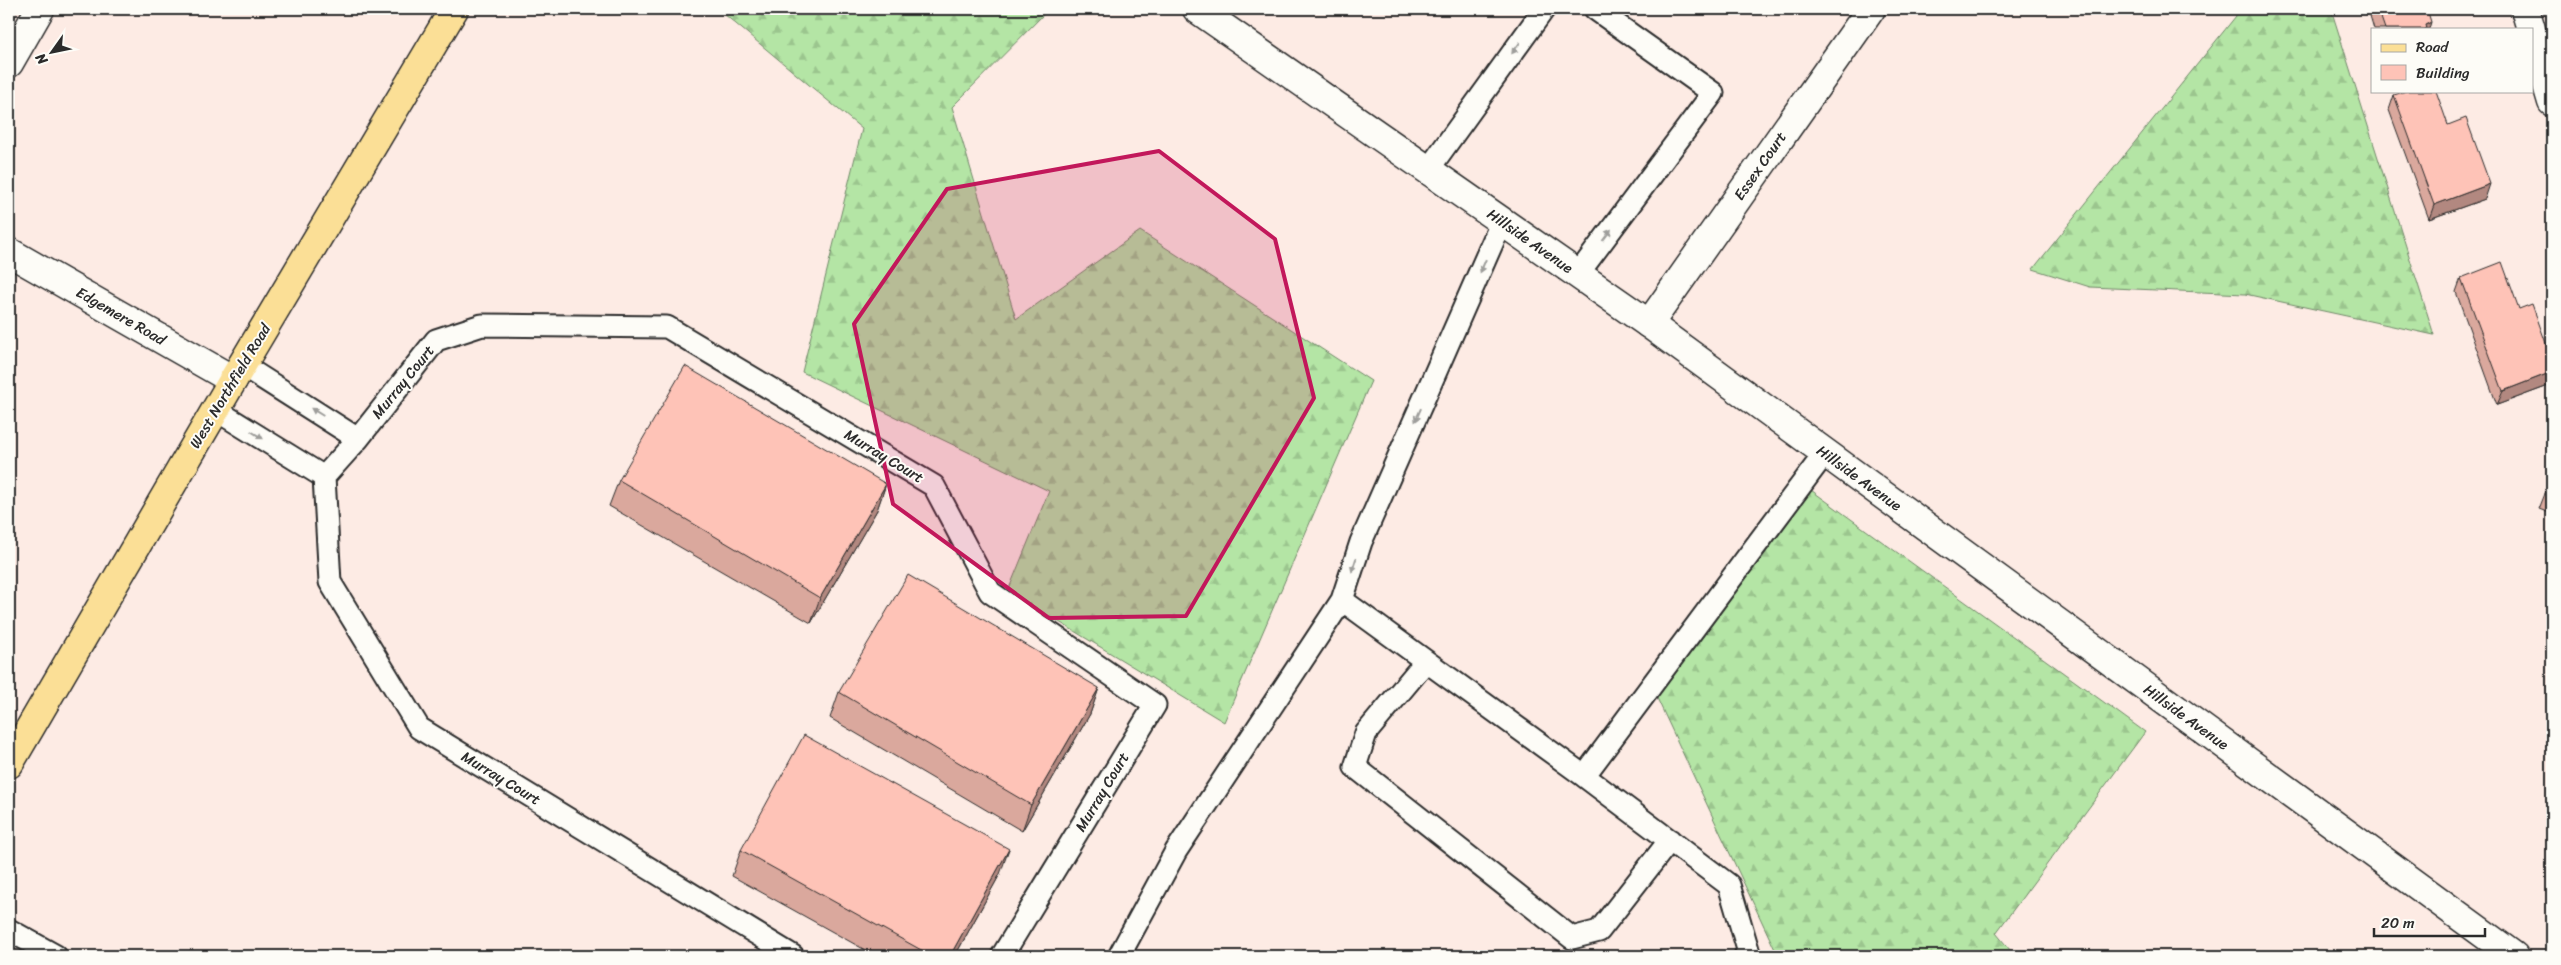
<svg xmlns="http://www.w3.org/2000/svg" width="2561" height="965" font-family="Sriracha,sans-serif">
<defs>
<pattern id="forest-firs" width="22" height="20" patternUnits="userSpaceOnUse" patternTransform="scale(1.25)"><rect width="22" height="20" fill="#b4e5a5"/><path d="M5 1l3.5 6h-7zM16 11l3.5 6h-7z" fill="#9bc58e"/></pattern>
</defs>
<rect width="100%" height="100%" fill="#fdebe4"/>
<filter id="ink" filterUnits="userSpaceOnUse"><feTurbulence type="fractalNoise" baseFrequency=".02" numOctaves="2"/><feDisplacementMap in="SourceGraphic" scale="10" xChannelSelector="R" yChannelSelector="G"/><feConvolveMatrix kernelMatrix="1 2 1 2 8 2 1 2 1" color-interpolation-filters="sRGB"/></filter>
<g filter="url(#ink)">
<path fill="url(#forest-firs)" stroke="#708868" d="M 718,9 L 1049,9 L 952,107 L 1016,319 L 1140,231 L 1371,381 L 1224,722 L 1008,591 L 1049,491 L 802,372 L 862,129 Z
M 2235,9 L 2331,9 L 2434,335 L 2245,294 L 2090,287 L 2033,269 L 2236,16 Z
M 1804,485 L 2145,732 L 1996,933 L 2015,956 L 1778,956 L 1649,681 Z"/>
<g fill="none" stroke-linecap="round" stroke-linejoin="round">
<g stroke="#2b2b2b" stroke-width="25">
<path id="lane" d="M 1428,170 L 1544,9
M 1578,274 L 1713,93 L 1595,9
M 242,365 L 358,439
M 216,410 L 324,477
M 324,477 L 358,439 L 436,340 L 482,325 L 667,327 L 934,486 L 990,592 L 1155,705 L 1002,956
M 324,477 L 330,582 L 419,728 L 793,956
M 1342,600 L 1584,776
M 1426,661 L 1366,733 L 1355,767 L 1572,938 L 1599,931 L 1670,840
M 9,930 L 56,956
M 1119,956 L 1176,851 L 1342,600 L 1361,542 L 1502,221
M 1745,956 L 1749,953 L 1729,885 L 1584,776 L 1825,453"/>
</g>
<g stroke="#2b2b2b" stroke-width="31">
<path id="street" d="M 2525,9 L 2531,29
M 2532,34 L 2552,102
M 9,63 L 40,9
M 9,252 L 233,380
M 1649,324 L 1871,9"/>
</g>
<g stroke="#2b2b2b" stroke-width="31">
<path id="secondary" d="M 1197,9 L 1649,324 L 2514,956"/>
</g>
<g stroke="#2b2b2b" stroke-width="31">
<path id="primary" d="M 9,764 L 233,380 L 454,9"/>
</g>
<use href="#lane" stroke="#fdfcf7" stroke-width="21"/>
<use href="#street" stroke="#fdfcf7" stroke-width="28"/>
<use href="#secondary" stroke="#fdfcf7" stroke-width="28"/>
<use href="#primary" stroke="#fbdf96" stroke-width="28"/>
</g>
<path fill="#daa89d" stroke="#2b2b2b" d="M 2368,9 L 2427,9 L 2429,29 L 2374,29 Z
M 2394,95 L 2448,125 L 2485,199 L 2429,219 L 2389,110 Z
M 2461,278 L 2519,309 L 2552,360 L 2552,382 L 2551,385 L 2497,405 L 2456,292 Z
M 2552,476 L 2552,514 L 2539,509 Z
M 619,480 L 886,484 L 877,510 L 811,623 L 609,506 Z
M 1099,688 L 1090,714 L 1022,831 L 830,718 L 839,692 Z
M 741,850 L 1000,874 L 955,956 L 876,956 L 732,876 Z"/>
<path fill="#b28880" stroke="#2b2b2b" d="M 2431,22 L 2429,29 L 2423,29 L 2425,25 Z
M 2490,184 L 2485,199 L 2429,219 L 2434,205 Z
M 2552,372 L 2552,382 L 2551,385 L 2497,405 L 2503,391 Z
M 886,484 L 877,510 L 811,623 L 820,598 Z
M 1099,688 L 1090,714 L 1022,831 L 1031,805 Z
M 1009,849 L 1000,874 L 955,956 L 950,956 Z"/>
<path fill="#fec3b7" stroke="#2b2b2b" d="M 2378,9 L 2427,9 L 2431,22 L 2425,25 L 2426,29 L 2385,29 Z
M 2406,91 L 2436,91 L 2448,125 L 2466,118 L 2490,184 L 2434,205 L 2394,95 Z
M 2502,262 L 2519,309 L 2532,304 L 2552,360 L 2552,372 L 2503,391 L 2461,278 Z
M 685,366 L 886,484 L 820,598 L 619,480 Z
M 2552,476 L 2552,497 L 2545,494 Z
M 908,575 L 1099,688 L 1031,805 L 839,692 Z
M 804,735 L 1009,849 L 950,956 L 932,956 L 741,850 Z"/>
<defs><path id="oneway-solid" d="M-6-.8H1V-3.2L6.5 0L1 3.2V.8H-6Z" transform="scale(1.25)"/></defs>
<g fill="#9e9e9b">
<use href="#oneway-solid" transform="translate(1516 48) rotate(126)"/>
<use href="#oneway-solid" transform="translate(1607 235) rotate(-53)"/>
<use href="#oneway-solid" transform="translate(1483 266) rotate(113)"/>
<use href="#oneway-solid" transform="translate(317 412) rotate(-148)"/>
<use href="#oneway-solid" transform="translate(1418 415) rotate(114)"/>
<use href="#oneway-solid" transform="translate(257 435) rotate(32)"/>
<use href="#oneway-solid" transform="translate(1354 565) rotate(108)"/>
</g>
</g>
<path fill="#c2185b" fill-opacity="0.2" stroke="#c2185b" stroke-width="4" stroke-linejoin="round" d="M 1159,151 L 1275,239 L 1314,398 L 1186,616 L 1049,618 L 893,504 L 854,324 L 947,189 Z"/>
<g text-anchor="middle" stroke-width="4" stroke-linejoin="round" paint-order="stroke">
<g font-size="15" fill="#2b2b2b" stroke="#fdfcf7">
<text transform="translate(1760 166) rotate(-55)" y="5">Essex Court</text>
<text transform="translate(1530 241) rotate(35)" y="5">Hillside Avenue</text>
<text transform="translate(121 316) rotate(30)" y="5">Edgemere Road</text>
<text transform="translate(403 382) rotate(-51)" y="5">Murray Court</text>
<text transform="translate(230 386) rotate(-59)" y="5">West Northfield Road</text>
<text transform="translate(884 456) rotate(31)" y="5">Murray Court</text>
<text transform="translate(1859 478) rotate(36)" y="5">Hillside Avenue</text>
<text transform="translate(2186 717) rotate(36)" y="5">Hillside Avenue</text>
<text transform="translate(501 778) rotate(31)" y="5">Murray Court</text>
<text transform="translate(1102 792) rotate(-59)" y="5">Murray Court</text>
</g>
</g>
<rect width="2561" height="965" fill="none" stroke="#fdfcf7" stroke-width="30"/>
<rect x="15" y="15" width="2531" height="935" fill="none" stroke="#2b2b2b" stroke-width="2" filter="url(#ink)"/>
<rect x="2371" y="28" width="162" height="65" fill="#fdfcf7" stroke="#a9a8a5"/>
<rect x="2381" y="44" width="25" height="8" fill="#fbdf96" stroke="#a9a8a5"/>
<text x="2416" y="52" font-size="15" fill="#2b2b2b">Road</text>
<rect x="2381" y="65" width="25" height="15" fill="#fec3b7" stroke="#a9a8a5"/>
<text x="2416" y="78" font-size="15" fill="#2b2b2b">Building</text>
<g transform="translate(52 52) rotate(237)" stroke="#fdfcf7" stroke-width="4" paint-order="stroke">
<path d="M0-4L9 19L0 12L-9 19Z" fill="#2b2b2b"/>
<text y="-8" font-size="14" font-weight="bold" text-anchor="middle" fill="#2b2b2b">N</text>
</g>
<path d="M2374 928v8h111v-8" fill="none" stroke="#2b2b2b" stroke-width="2.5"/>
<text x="2381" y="928" font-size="15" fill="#2b2b2b" stroke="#fdfcf7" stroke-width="4" paint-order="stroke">20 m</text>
</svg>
